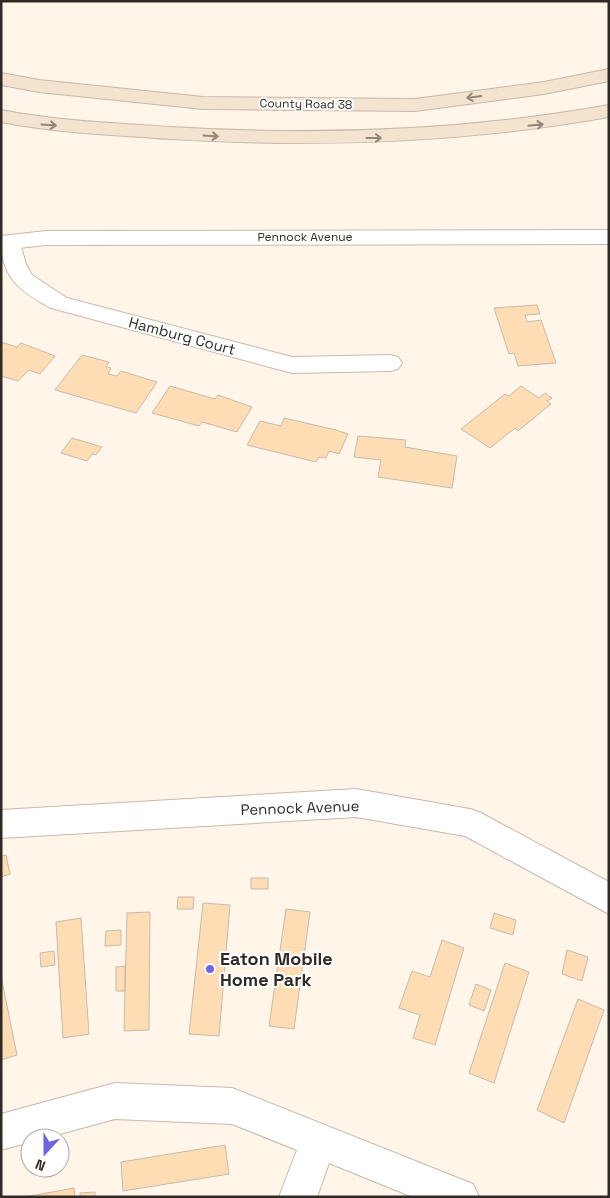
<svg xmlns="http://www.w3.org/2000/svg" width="610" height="1198" font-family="'Space Grotesk',sans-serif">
<rect width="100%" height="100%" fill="#fff5e9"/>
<path fill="#fedcb4" stroke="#c6baac" d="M 537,305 L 540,314 L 525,315 L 527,322 L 541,320 L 556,363 L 518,366 L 514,353 L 509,354 L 494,308 Z
M 1,342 L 17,347 L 21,343 L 55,356 L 40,374 L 29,370 L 18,381 L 1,376 Z
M 82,355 L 109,362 L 106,367 L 111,368 L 108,374 L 117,376 L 121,371 L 157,382 L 136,413 L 55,390 Z
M 170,386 L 215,399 L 218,395 L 252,407 L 237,432 L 202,422 L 199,426 L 152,413 Z
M 521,386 L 539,398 L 545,393 L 552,398 L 547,401 L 551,404 L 518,431 L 515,428 L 490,448 L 461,429 L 505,394 L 509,396 Z
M 284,418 L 336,430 L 348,434 L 339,454 L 329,451 L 326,458 L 319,457 L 316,462 L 247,445 L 260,421 L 281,426 Z
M 358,436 L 406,440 L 405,447 L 457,456 L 452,488 L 378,477 L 381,460 L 354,457 Z
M 72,438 L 102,447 L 96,455 L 92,454 L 87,461 L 61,453 Z
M 6,855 L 10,874 L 1,877 L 1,856 Z
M 251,878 L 268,878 L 268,889 L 251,889 Z
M 178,897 L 194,897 L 193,909 L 177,909 Z
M 203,903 L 230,905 L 219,1036 L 189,1034 Z
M 286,909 L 310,912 L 294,1029 L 269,1026 Z
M 150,912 L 149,1030 L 124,1031 L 127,913 Z
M 494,913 L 516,920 L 513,935 L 490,928 Z
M 81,918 L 89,1034 L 63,1038 L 56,922 Z
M 121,930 L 121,945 L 105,946 L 106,931 Z
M 442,940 L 464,948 L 435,1045 L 413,1038 L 420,1015 L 399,1008 L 412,971 L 430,977 Z
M 567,950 L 588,957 L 582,981 L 562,974 Z
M 54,951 L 55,965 L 41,967 L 40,953 Z
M 505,963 L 529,972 L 494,1083 L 469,1073 Z
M 125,966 L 125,991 L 116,991 L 116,967 Z
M 1,976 L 17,1055 L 1,1060 Z
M 476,984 L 491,990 L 484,1011 L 469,1005 Z
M 578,999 L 604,1010 L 564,1123 L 537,1110 Z
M 225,1145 L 229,1174 L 123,1191 L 121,1162 Z
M 74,1188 L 75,1197 L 24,1197 Z
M 95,1192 L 95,1197 L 80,1197 L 80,1193 Z"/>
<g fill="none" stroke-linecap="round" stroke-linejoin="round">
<g stroke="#c5b9ab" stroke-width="2">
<path id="minor" d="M 10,235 L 18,237 L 26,264 L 32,275 L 67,298 L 292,357 L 390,355 L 398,357 L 402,363 L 398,369 L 390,371 L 292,373 L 51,308 C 19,291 1,277 1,239 Z
M 356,789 L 470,809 L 481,813 L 609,882 L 609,914 L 465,836 L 356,817 L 1,838 L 1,810 Z
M 115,1083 L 232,1088 L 473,1184 L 479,1197 L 413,1197 L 329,1163 L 317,1197 L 279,1197 L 297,1150 L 232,1124 L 115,1119 L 45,1138 L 30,1138 L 30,1142 L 1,1150 L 1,1114 Z"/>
</g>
<g stroke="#c5b9ab" stroke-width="2">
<path id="tertiary" d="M 609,230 L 609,244 L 46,245 L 1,250 L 1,236 L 46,231 Z"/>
</g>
<g stroke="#c5b9ab" stroke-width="2">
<path id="secondary" d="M 609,69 L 609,81 L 544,94 L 415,111 L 203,109 L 39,92 L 1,85 L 1,73 L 39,80 L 203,97 L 415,99 L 544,82 Z
M 609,105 L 609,117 C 463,143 318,148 171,139 C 114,135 57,133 1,122 L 1,110 C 57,121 114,123 171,127 C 318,136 463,131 609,105 Z"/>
</g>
<use href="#minor" fill="#fff" fill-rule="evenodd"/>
<use href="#tertiary" fill="#fff" fill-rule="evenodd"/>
<use href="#secondary" fill="#f3e3cf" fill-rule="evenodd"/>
</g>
<defs><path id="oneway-shaft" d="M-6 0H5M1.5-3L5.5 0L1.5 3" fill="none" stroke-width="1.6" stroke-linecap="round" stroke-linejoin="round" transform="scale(1.25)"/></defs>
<g stroke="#91867a">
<use href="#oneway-shaft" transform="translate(474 97) rotate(172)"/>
<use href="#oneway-shaft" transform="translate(49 125) rotate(4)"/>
<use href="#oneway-shaft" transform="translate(536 125) rotate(-6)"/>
<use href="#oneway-shaft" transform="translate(211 136) rotate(4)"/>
<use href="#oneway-shaft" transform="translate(374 138)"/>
</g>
<circle fill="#6d66e1" stroke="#fff" stroke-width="2" cx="210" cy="969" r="5"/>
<g text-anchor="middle" stroke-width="4" stroke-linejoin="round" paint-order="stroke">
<g font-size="12" fill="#2f2a25" stroke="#fff">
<text transform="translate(306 104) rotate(1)" y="4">County Road 38</text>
<text x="305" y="241">Pennock Avenue</text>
</g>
<g font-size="15" fill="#2f2a25" stroke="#fff">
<text transform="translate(182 336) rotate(15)" y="5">Hamburg Court</text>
<text transform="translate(300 808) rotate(-2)" y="5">Pennock Avenue</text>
</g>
<g font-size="18" font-weight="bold" fill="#2f2a25" stroke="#fff" text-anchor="start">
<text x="220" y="965">Eaton Mobile<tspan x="220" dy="21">Home Park</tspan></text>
</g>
</g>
<rect width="610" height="1198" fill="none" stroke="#2f2a25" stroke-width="5"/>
<g transform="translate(45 1153) rotate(201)"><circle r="24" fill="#ffffff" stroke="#acaaa8"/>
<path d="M0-4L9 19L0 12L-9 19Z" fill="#6d66e1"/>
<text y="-8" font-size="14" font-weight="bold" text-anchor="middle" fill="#2f2a25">N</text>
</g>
</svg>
